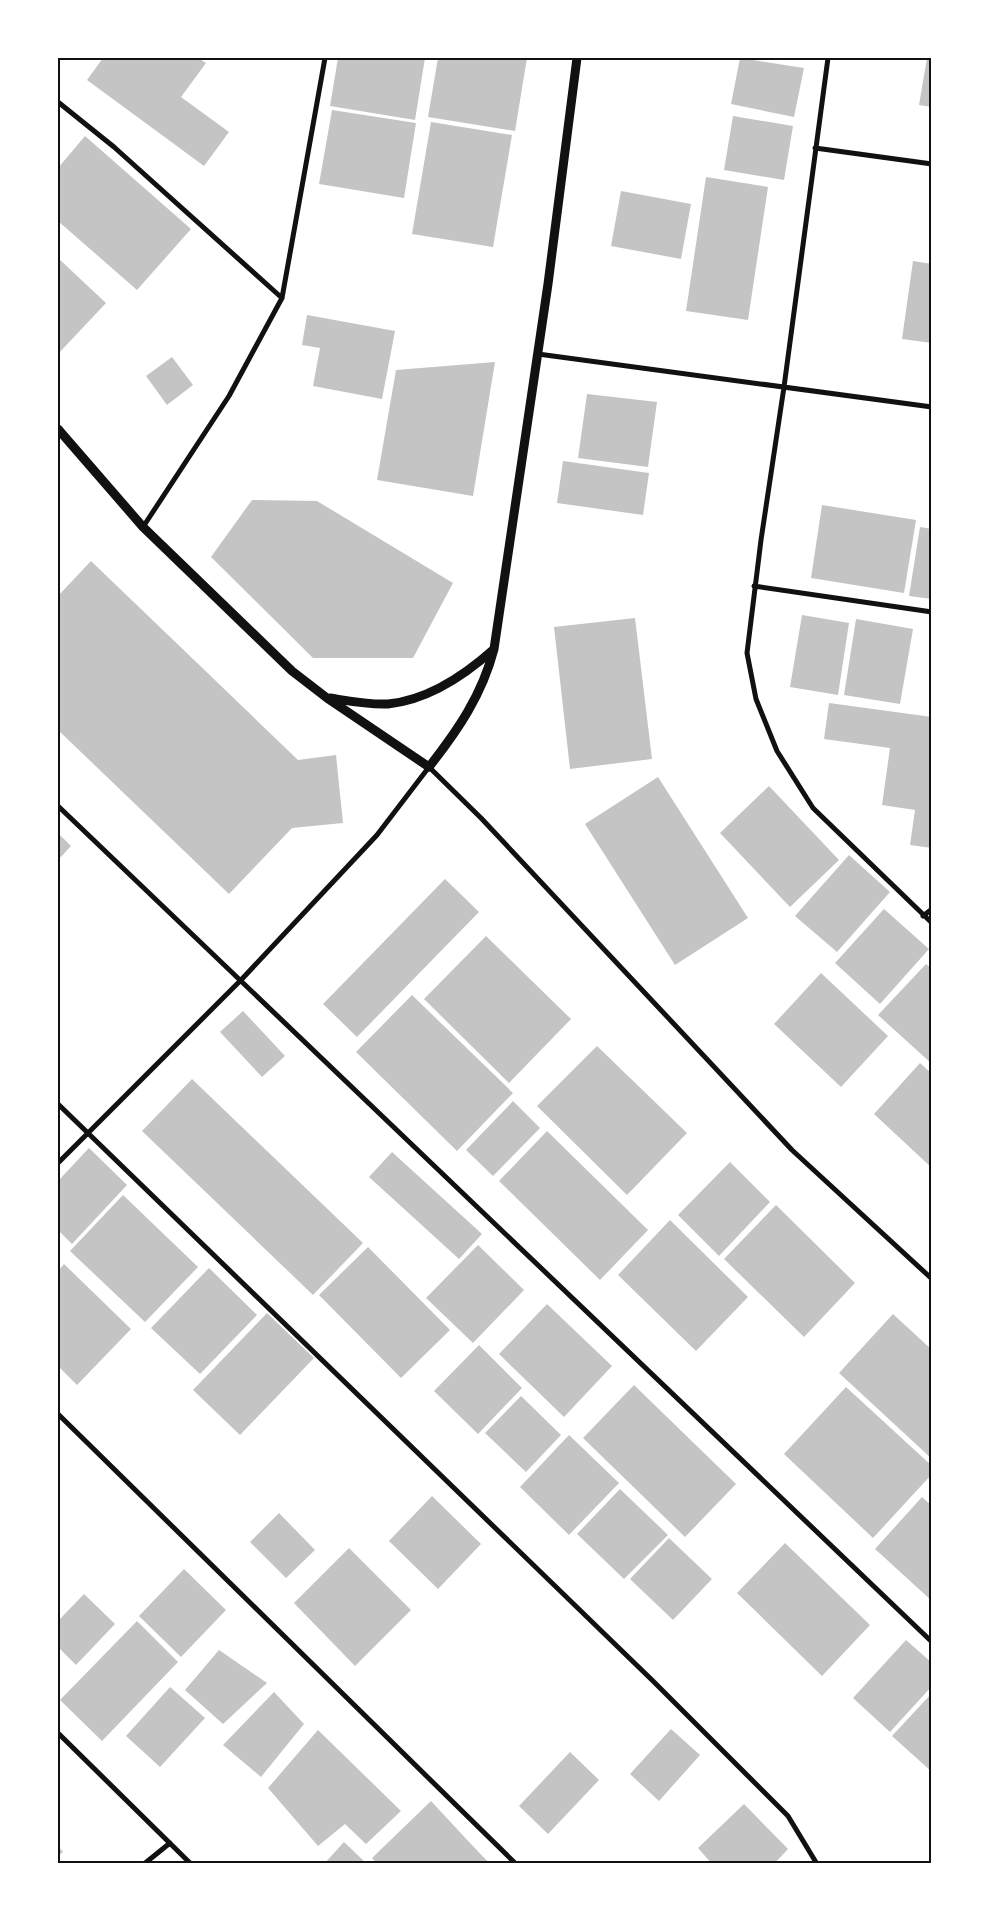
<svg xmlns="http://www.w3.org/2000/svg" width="989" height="1921" font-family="Roboto,sans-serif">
<rect width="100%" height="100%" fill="#fff"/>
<path fill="#c4c4c4" d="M 103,58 L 198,58 L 206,63 L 181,97 L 229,132 L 204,166 L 87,80 Z
M 338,58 L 425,58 L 415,120 L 330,106 Z
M 438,58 L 527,58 L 515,131 L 428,117 Z
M 740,58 L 804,68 L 794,117 L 731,104 Z
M 927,58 L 932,58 L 932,107 L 919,105 Z
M 332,110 L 416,123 L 404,198 L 319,184 Z
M 733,116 L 793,126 L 784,180 L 724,170 Z
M 431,122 L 512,135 L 493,247 L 412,234 Z
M 85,136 L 191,229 L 137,290 L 58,221 L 58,168 Z
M 706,177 L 768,187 L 748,320 L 686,311 Z
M 621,191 L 691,204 L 681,259 L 611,246 Z
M 58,258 L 106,303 L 58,354 Z
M 913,261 L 932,264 L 932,343 L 902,339 Z
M 307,315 L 395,331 L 382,399 L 313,386 L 320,348 L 302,345 Z
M 172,357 L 193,385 L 167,405 L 146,376 Z
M 495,362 L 473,496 L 377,480 L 396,370 Z
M 587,394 L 657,402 L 648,467 L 578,458 Z
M 563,461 L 649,473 L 643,515 L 557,503 Z
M 252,500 L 317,501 L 453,583 L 413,658 L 313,658 L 211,557 Z
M 822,505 L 916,520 L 904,593 L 811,578 Z
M 920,527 L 932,529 L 932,599 L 909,596 Z
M 91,561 L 298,760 L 336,755 L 343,823 L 292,828 L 229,894 L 58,730 L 58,596 Z
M 802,615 L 849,623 L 838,695 L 790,687 Z
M 635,618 L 652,759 L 570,769 L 554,627 Z
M 856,619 L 913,629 L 900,704 L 844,695 Z
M 829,703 L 932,717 L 932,848 L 910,845 L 915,810 L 882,805 L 890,748 L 824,739 Z
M 658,777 L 748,918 L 675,965 L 585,824 Z
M 769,786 L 839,860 L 790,907 L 720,833 Z
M 58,833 L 71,846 L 58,860 Z
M 849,855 L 890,892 L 837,952 L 795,916 Z
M 445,879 L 479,912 L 357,1037 L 323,1004 Z
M 884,909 L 929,949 L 880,1004 L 835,963 Z
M 486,936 L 571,1019 L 509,1083 L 424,999 Z
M 926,964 L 932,969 L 932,1064 L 878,1015 Z
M 821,973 L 888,1036 L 841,1087 L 774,1024 Z
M 412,995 L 513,1093 L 457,1151 L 356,1052 Z
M 243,1011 L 285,1056 L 262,1077 L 220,1032 Z
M 597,1046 L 687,1133 L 627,1195 L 537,1106 Z
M 920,1063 L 932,1074 L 932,1168 L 874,1114 Z
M 192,1079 L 363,1243 L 313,1295 L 142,1131 Z
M 513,1101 L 540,1128 L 493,1176 L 466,1150 Z
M 547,1131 L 648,1230 L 600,1280 L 499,1181 Z
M 89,1148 L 127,1185 L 72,1244 L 58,1230 L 58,1181 Z
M 392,1152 L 482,1234 L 459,1259 L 369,1177 Z
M 730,1162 L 770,1202 L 719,1256 L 678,1215 Z
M 123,1195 L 198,1267 L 145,1322 L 70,1251 Z
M 776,1205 L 855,1283 L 804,1337 L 724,1259 Z
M 670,1220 L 748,1297 L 696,1351 L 618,1275 Z
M 478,1245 L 524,1290 L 473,1343 L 426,1298 Z
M 368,1247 L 450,1330 L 401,1378 L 319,1295 Z
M 64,1264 L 131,1329 L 77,1385 L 58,1366 L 58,1271 Z
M 209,1268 L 257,1315 L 200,1374 L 151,1328 Z
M 547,1304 L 612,1366 L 564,1417 L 499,1354 Z
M 267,1313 L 314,1358 L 240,1435 L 193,1390 Z
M 893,1314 L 932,1350 L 932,1459 L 839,1373 Z
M 479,1345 L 522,1388 L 478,1434 L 434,1391 Z
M 634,1385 L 736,1484 L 685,1537 L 583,1438 Z
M 846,1387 L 932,1466 L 932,1474 L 873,1538 L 784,1454 Z
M 521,1396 L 561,1435 L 526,1472 L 485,1433 Z
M 569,1435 L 619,1483 L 569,1535 L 520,1487 Z
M 620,1489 L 668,1535 L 624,1579 L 577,1534 Z
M 432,1496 L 481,1544 L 438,1589 L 389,1541 Z
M 922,1497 L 932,1506 L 932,1601 L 875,1549 Z
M 279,1513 L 315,1550 L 286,1578 L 250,1542 Z
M 669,1538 L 712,1579 L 673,1620 L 630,1579 Z
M 785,1543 L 870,1625 L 822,1676 L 737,1593 Z
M 349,1548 L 411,1610 L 355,1666 L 294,1603 Z
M 184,1569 L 226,1610 L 181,1657 L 139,1616 Z
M 84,1594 L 115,1624 L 76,1665 L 58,1647 L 58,1621 Z
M 137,1621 L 178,1662 L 102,1741 L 60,1700 Z
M 906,1640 L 932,1663 L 932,1686 L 890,1732 L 853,1698 Z
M 219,1650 L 267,1683 L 223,1724 L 185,1690 Z
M 170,1687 L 205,1718 L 160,1767 L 126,1736 Z
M 274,1692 L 304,1724 L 261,1777 L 223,1745 Z
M 932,1693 L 932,1772 L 892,1736 Z
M 671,1729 L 700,1755 L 659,1801 L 630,1774 Z
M 318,1730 L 401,1811 L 366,1844 L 345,1824 L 318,1846 L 268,1788 Z
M 570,1752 L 599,1780 L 548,1834 L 519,1806 Z
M 431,1801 L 470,1843 L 490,1864 L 377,1864 L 372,1858 Z
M 744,1804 L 788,1849 L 774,1864 L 712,1864 L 698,1848 Z
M 344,1842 L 367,1864 L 324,1864 Z
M 58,1846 L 63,1852 L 58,1856 Z"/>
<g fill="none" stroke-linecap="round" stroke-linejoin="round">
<path stroke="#111" stroke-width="5" d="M 828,58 L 784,387 L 761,540 L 747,653 L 756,699 L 777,751 L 813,808 L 932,923
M 58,102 L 114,147 L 282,298
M 815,148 L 932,164
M 538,354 L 932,407
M 143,527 L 229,396 L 282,298 L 325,58
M 754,586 L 932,612
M 58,806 L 932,1642
M 923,916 L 932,909
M 58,1104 L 653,1681 L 788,1816 L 817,1864
M 58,1163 L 241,980 L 377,835 L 429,767 L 481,818 L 792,1150 L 932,1279
M 58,1414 L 516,1864
M 58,1733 L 191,1864
M 144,1864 L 170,1843"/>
<path stroke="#111" stroke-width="9" d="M 58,429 L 143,527 L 292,671 L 327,698 L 429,767 C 458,730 482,695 494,649 L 548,284 L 577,58
M 330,698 C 349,701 369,705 388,704 C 428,700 465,675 494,649"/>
</g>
<rect width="989" height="1921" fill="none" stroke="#ffffff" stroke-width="118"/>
<rect x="59" y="59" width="871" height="1803" fill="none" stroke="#111" stroke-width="2"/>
</svg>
